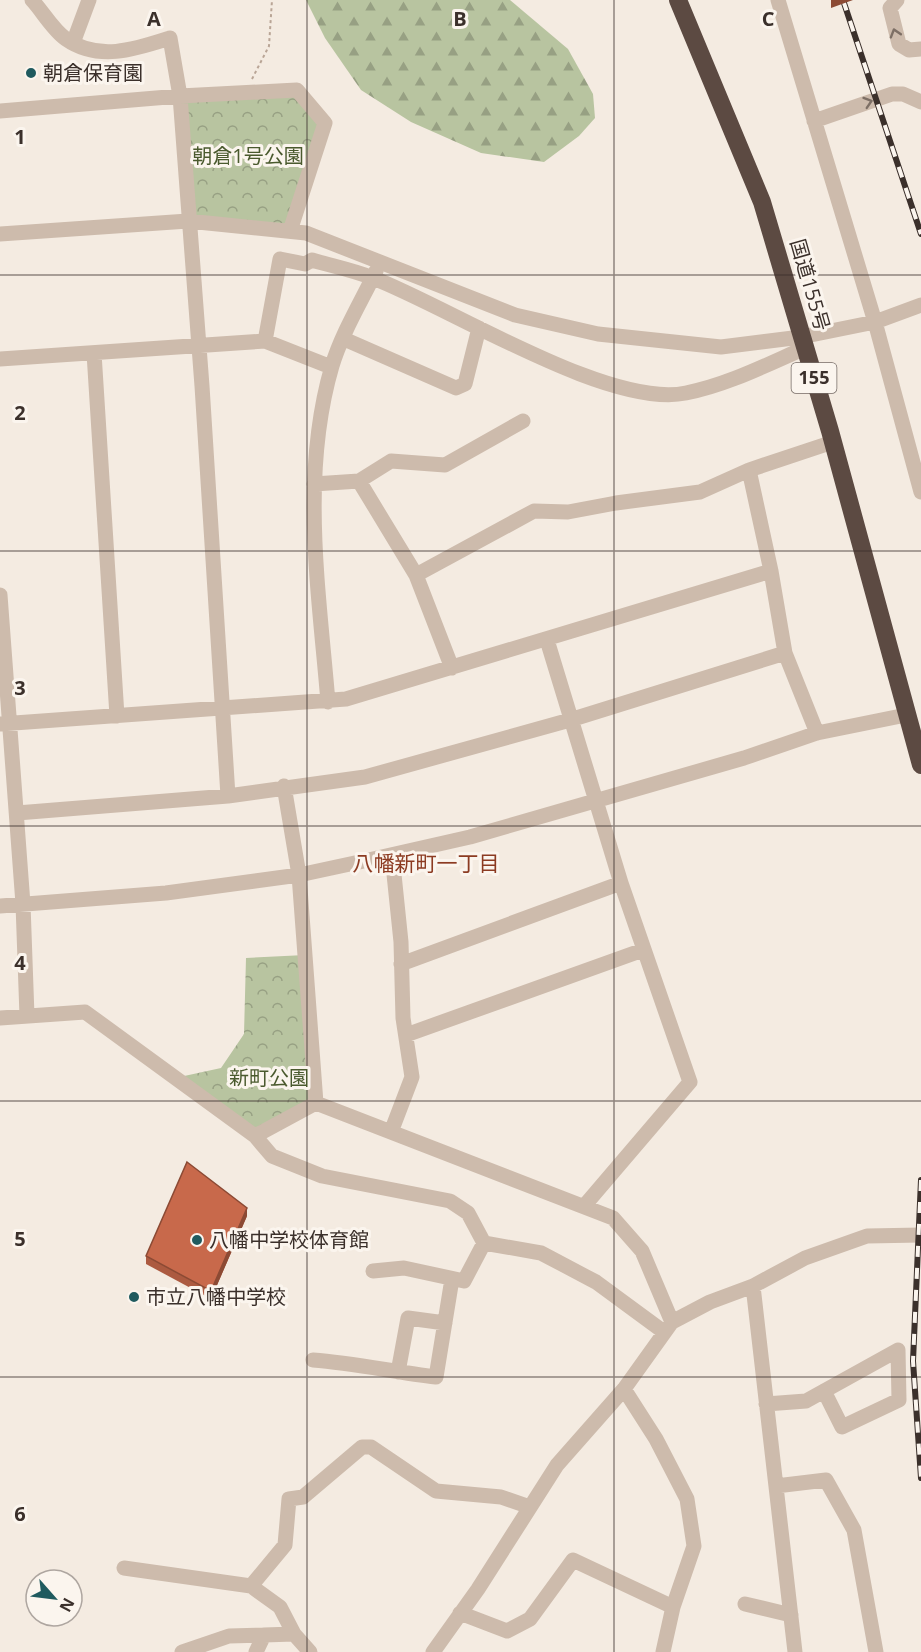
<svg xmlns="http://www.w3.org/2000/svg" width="921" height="1652" font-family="'Open Sans','Noto Sans JP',sans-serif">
<defs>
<pattern id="forest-firs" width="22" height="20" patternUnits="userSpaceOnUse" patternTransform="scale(1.5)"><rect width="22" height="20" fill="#b8c4a0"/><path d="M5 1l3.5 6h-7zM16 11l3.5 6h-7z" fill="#97a083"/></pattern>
<pattern id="park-crowns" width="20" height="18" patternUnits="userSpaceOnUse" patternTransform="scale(1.5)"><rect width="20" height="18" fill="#b8c4a0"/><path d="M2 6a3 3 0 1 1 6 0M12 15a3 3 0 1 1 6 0" fill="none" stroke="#97a083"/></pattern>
</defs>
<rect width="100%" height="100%" fill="#f4ebe1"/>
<path fill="url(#forest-firs)" d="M 306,0 L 510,0 L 568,49 L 593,94 L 595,118 L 579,136 L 544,162 L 481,153 L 411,122 L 361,90 L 325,38 Z"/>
<path fill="url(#park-crowns)" d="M 297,90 L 325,123 L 290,231 L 188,221 L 180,96 Z
M 305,955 L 316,1103 L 255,1136 L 175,1078 L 221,1068 L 244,1034 L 246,958 Z"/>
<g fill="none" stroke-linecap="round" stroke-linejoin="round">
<path stroke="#b9a596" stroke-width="2" stroke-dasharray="3 3" stroke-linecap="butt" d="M 252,79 L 269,46 L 272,0"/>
<path stroke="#cdbbac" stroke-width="15" d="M 32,0 C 43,12 53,30 66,39 C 99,62 136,49 170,38 L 180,96 L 202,386 L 228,796
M 778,0 L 875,322 L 921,492
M 897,0 L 890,8 L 899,44 L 909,50 L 921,49
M 73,43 L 89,0
M 0,111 L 180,96 L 297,90 L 325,123 L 290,231
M 814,121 L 892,94 L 903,94 L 921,102
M 0,234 L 188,221 L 306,233 L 515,315 L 598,334 L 721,347 L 801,337 L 875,322 L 921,305
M 344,339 L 456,388 L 465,384 L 479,328
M 265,341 L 280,259 L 305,264 L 312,260 C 332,266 353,270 373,278 C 449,307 609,409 686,393 C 727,385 766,365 805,348
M 94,353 L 117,716
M 0,359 L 265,341 L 331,367
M 749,470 L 771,571
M 359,481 L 391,461 L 445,465 L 523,421
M 314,484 L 359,481 L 416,575 L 452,668
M 416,575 L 534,511 L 568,512 L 616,503 L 700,492 L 749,470 L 833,442
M 0,595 L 23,904 L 27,1016
M 547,640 L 621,883 L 690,1082 L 585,1205
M 328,702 C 319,592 300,475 332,366 C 341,335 362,300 376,271
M 0,724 L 346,699 L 771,571 L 785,653 L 817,733
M 284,786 L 299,875 L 316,1103
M 17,813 L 228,796 L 365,777 L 570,720 L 785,653
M 0,906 L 166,893 L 299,875 L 364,861 L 470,837 L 744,758 L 817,733 L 906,715
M 401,964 L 621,883
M 0,1018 L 85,1012 L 255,1136 L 316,1103
M 406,1035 L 643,950
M 316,1103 L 613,1218 L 642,1251 L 672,1322
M 391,1132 L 412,1077 L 403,1018 L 401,942 L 392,855
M 255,1136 L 272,1156 L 322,1176 L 450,1201 L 468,1213 L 484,1243 L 541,1253 L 596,1282 L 664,1332
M 373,1271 L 404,1268 L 464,1281 L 484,1243
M 753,1286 L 795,1652
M 313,1360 C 354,1363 394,1372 436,1377 L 452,1279
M 398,1372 L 408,1318 L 445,1323
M 624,1389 L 656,1439 L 687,1499 L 694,1546 L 673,1607 L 663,1652
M 766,1404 L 806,1401 L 898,1350 L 899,1400 L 842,1427 L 824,1391
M 776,1486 L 826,1480 L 854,1530 L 876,1652
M 124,1568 L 251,1586 L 280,1607 L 294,1634 L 310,1652
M 251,1586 L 285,1545 L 289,1499 L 303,1497 L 362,1447 L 371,1447 L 436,1491 L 501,1497 L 530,1507
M 745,1604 L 791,1615
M 460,1613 L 507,1631 L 530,1619 L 573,1560 L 673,1607
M 182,1652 L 229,1636 L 264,1635
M 256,1652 L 264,1635 L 294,1634
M 433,1652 L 478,1589 L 557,1465 L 624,1389 L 672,1322 L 710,1302 L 753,1286 L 805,1258 L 867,1236 L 921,1235"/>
<path stroke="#5c4a42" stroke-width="18" d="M 678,0 L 762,202 L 830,431 L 921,765"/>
<g stroke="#3b302b" stroke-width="6">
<path id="rail" d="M 843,0 L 921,234
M 921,1180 L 913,1361 L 921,1478"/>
</g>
<use href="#rail" stroke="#fbf5ee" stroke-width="4" stroke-dasharray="11" stroke-linecap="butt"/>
</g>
<path fill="#ac5a40" d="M 247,1216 L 211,1299 L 146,1264 L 146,1256 Z"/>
<path fill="#8c4a34" d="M 831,0 L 853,0 L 831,8 Z
M 247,1208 L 247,1216 L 211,1299 L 211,1291 Z"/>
<path fill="#c8694b" stroke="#8c4a34" stroke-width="1.5" d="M 187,1162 L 247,1208 L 211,1291 L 146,1256 Z"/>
<defs><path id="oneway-chevron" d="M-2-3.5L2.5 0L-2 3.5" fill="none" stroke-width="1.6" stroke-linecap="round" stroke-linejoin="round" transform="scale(1.5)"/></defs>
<g stroke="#7d6f65">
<use href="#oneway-chevron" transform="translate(895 33) rotate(-107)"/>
<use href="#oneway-chevron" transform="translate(868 102) rotate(-18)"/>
</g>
<path fill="none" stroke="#3b302b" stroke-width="1.5" stroke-opacity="0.55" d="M 307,0 L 307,1652M 614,0 L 614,1652M 0,275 L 921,275M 0,551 L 921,551M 0,826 L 921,826M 0,1101 L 921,1101M 0,1377 L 921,1377"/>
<g fill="#1f5a5e" stroke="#fbf5ee" stroke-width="2">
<circle cx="31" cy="73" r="6"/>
<circle cx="197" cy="1240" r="6"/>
<circle cx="134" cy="1297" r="6"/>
</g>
<g text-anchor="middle" stroke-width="6" stroke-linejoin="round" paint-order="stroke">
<rect fill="#fbf5ee" stroke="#756b66" stroke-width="1.5" x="791.5" y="363" width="45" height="30" rx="4.5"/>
<g font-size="18" font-weight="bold" fill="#3b302b">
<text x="814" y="384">155</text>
</g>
<g font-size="20" fill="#3b302b" stroke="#fbf5ee" text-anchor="start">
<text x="43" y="80">朝倉保育園</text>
<text x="209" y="1247">八幡中学校体育館</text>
<text x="146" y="1304">市立八幡中学校</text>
</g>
<g font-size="20" fill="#4a5a2e" stroke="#fbf5ee">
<text x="248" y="163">朝倉1号公園</text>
<text x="269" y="1085">新町公園</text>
</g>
<g font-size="20" fill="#3b302b" stroke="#fbf5ee">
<text transform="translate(810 285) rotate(74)" y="7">国道155号</text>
</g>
<g font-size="21" fill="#8c3b22" stroke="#fbf5ee">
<text x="426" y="871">八幡新町一丁目</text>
</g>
</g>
<g font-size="20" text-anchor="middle" font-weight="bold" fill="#3b302b" stroke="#fbf5ee" stroke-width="6" stroke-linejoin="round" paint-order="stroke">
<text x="154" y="26">A</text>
<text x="460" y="26">B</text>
<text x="768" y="26">C</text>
<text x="20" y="144">1</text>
<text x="20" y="420">2</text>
<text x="20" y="695">3</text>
<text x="20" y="970">4</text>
<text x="20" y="1246">5</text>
<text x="20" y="1521">6</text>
</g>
<g transform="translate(54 1598) rotate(118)"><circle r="28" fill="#fbf5ee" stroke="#aea6a0" stroke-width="1.5"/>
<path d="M0-4.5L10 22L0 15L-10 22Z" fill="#1f5a5e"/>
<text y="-9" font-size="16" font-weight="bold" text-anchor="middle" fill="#3b302b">N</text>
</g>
</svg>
